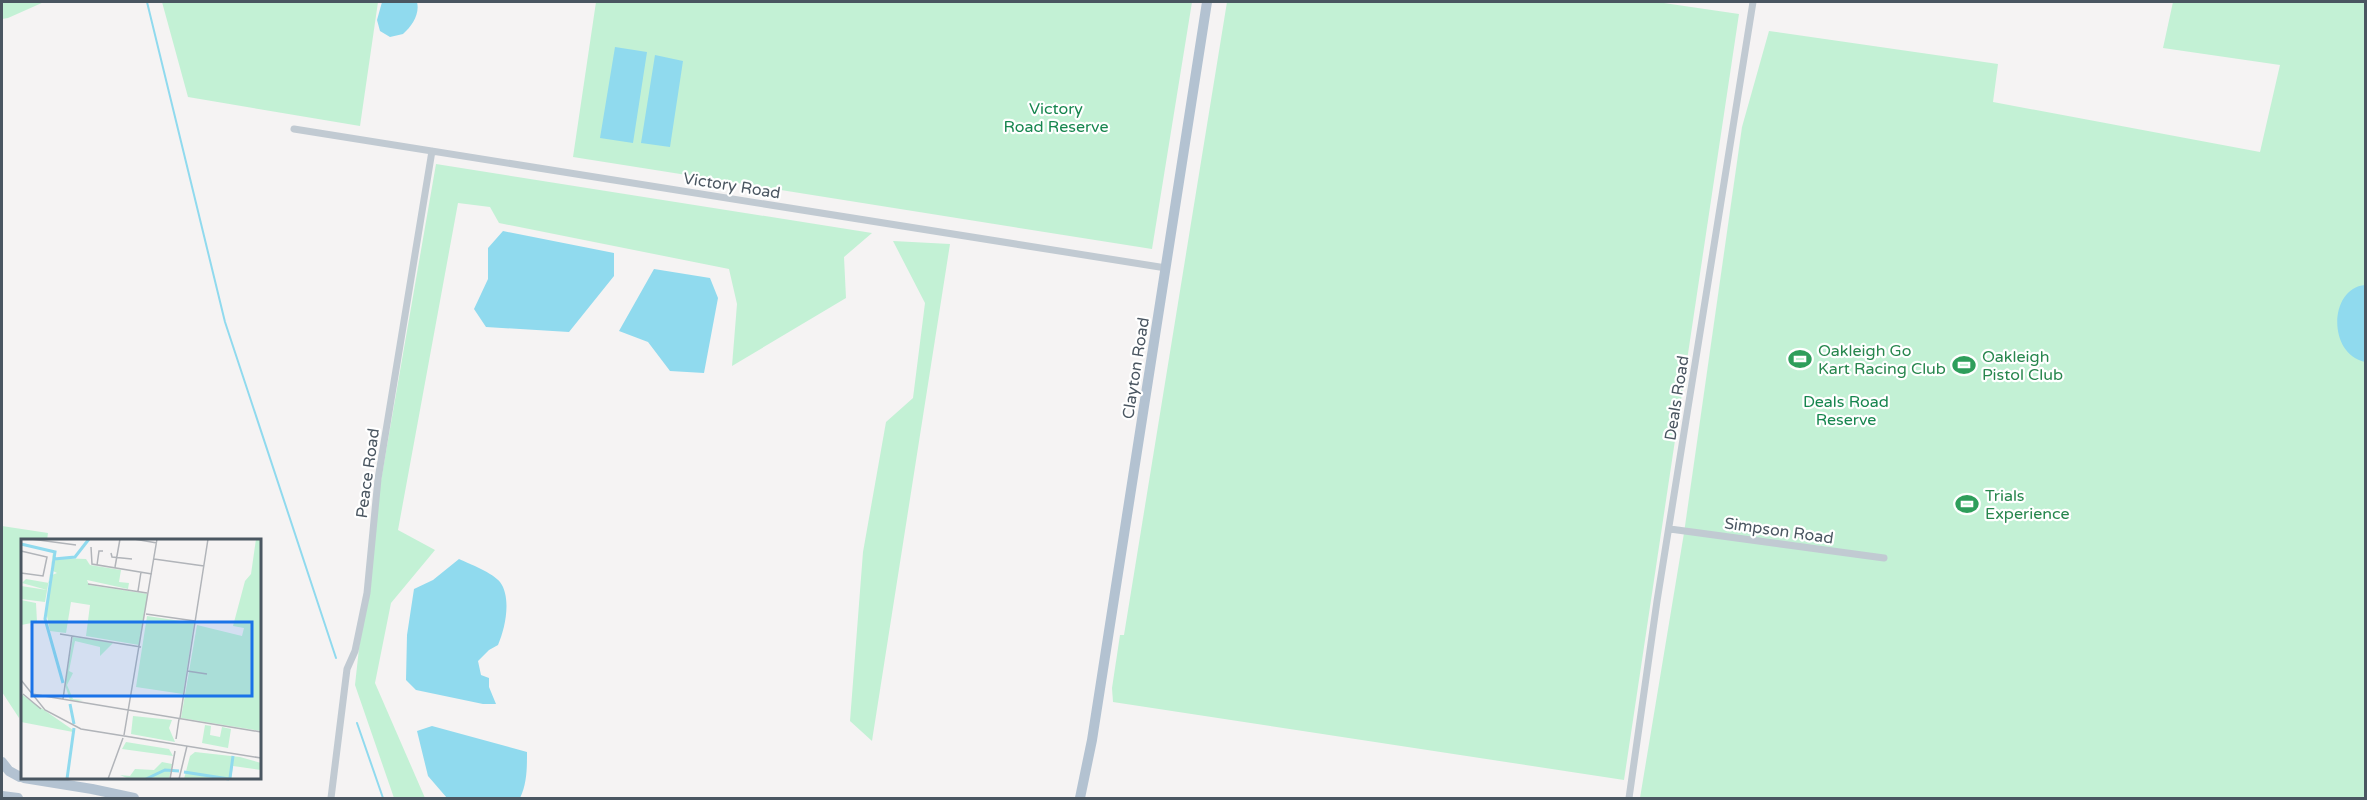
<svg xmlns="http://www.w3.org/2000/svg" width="2367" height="800" font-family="'Varela Round',sans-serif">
<rect width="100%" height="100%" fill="#f5f3f3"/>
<path fill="#c3f1d5" d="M 2,2 L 44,2 L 8,18 L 2,19 Z
M 162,2 L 378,2 L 360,126 L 188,97 Z
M 596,2 L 1192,2 L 1152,249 L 573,157 Z
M 1227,2 L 1657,2 L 1739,14 L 1624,780 L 1113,702 L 1112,688 L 1120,635 L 1124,635 Z
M 2173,2 L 2365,2 L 2365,798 L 1640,798 L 1684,533 L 1742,127 L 1769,31 L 1998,64 L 1993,102 L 2260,152 L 2280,65 L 2163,48 Z
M 436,164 L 872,233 L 844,257 L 846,298 L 732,366 L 737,304 L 729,269 L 499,223 L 490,207 L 458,203 L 398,530 L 435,550 L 391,603 L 375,683 L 425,798 L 394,798 L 355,685 L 371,538 Z
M 893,241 L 950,244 L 872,741 L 850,721 L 863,552 L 886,422 L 913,398 L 925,303 Z
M 2,526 L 48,533 L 47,540 L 22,540 L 22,696 L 19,718 L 2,692 Z"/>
<path fill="#90daee" d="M 382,2 L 417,2 C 420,14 412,26 403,34 L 390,37 L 380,31 L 377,20 Z
M 615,47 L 647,52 L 633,143 L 600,138 Z
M 655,55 L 683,61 L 670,147 L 641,143 Z
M 503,231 L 614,253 L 614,276 L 569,332 L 486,327 L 474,309 L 488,279 L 488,248 Z
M 654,269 L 710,278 L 718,298 L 704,373 L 670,371 L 648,342 L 619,331 Z
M 2365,285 L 2366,285 L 2365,362 C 2327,354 2329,288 2365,285 Z
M 459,559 C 470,564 493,573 500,582 C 512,598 505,629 498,645 L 489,650 L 478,661 L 481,675 L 489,678 L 489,687 L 496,704 L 483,704 L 416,690 L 406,680 L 407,635 L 414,589 L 433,580 Z
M 432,726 L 527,752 C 527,768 527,784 520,798 L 447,798 L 428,776 L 417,731 Z"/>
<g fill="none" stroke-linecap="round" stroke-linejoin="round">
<path stroke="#90daee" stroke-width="2" d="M 147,2 L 225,322 L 336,658
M 357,723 L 383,798"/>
<path stroke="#c1cad2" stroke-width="7" d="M 294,129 L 1166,268
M 1670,529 L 1884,558
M 331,798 L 347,669 L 355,651 L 367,593 L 378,479 L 432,151
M 1629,798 L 1657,601 L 1753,2"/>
<path stroke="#b3c2d1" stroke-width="10" d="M 2,762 L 9,771 L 20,777
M 24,778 L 92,789 L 134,798
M 2,796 L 18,798
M 1080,798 L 1092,740 L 1207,2"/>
</g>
<defs>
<g id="stadium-bare" transform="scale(1.8)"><path d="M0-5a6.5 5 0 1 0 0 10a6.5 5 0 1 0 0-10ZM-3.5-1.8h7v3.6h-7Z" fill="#2e9e5b" stroke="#fff" stroke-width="2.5" paint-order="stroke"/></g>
</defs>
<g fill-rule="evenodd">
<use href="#stadium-bare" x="1800" y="359"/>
<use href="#stadium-bare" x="1964" y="365"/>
<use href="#stadium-bare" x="1967" y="504"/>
</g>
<g text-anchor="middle" stroke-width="4.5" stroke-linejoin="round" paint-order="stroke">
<g font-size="16" fill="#17864f" stroke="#fff">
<text x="1056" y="114">Victory<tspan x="1056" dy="18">Road Reserve</tspan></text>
<text x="1846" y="407">Deals Road<tspan x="1846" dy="18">Reserve</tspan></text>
</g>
<g font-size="16" fill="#4a5661" stroke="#fff">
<text transform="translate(732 185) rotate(9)" y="6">Victory Road</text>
<text transform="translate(1135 368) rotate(-81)" y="6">Clayton Road</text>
<text transform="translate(1676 398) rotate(-81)" y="6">Deals Road</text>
<text transform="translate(367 473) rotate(-82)" y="6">Peace Road</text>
<text transform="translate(1779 530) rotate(8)" y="6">Simpson Road</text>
</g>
<g font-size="16" fill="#27864d" stroke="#fff" text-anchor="start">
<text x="1818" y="356">Oakleigh Go<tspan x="1818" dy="18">Kart Racing Club</tspan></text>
<text x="1982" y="362">Oakleigh<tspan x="1982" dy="18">Pistol Club</tspan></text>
<text x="1985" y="501">Trials<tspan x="1985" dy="18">Experience</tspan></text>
</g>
</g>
<g transform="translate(21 539)">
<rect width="240" height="240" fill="#f5f3f3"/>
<path d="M 235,0 L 240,0 L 240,192 L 160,179 L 176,86 L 221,97 L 223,89 L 212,87 L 224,42 L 230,35 ZM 0,5 L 33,12 L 24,63 L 0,60 L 0,47 L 26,51 L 1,44 L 5,40 L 28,44 L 32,13 ZM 37,19 L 65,20 L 69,26 L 100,31 L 98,43 L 108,44 L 107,50 L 66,41 L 68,46 L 127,55 L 118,106 L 65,97 L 69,66 L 50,63 L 45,94 L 29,92 L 25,72 L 31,36 L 36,34 L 32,32 L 33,22 ZM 0,61 L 15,64 L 16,83 L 0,86 ZM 126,77 L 173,84 L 162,155 L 115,148 ZM 52,98 L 92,104 L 79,117 L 79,108 L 54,102 L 48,132 L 52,134 L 46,146 L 52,160 L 62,161 L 56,162 L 49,161 L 44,146 ZM 0,155 L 52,191 L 52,193 L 0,183 ZM 112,177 L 151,181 L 148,189 L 154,203 L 110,195 ZM 184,186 L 190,187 L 189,196 L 199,198 L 201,188 L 210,190 L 207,209 L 181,204 ZM 105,203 L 148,210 L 152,217 L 101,210 ZM 174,213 L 219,218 L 240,224 L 240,231 L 212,227 L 210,240 L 163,240 L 169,217 ZM 141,223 L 151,225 L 148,240 L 108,240 L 99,236 L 109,237 L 114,230 L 133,231 Z" fill="#c3f1d5"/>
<path fill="none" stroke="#90daee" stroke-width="3" d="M 0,5 L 34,13 L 24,80 L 42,144M 33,20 L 54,18 L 68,0M 49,165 L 53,185M 163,233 L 208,240M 209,239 L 212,217M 46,240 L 53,189M 125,240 L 144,231 L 158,232"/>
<path fill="none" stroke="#b1b4b9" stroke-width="1.5" d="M 10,0 L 55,6M 113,0 L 136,4M 70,8 L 71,25 L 131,35M 0,12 L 26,18 L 22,37 L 0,34M 90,14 L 91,18 L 111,20M 133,20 L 183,27M 76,26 L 78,12 L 82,12M 94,28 L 99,0M 67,45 L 126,54M 117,52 L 120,33M 125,75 L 174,82M 39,95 L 120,108M 166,132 L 186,135M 0,141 L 24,171 L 60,190 L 240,219M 2,155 L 20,170M 11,155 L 240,193M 42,160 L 51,97M 159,179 L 187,0M 103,196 L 136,0M 155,200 L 158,180M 87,240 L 102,199M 149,240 L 154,212M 158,240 L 166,207"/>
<path fill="#1a73e8" fill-opacity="0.15" stroke="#1a73e8" stroke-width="3" d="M 11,83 L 231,83 L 231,157 L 11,157 Z"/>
<rect width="240" height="240" fill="none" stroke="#4a5661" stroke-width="3"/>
</g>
<rect width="2367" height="800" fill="none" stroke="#4a5661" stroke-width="6"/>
</svg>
